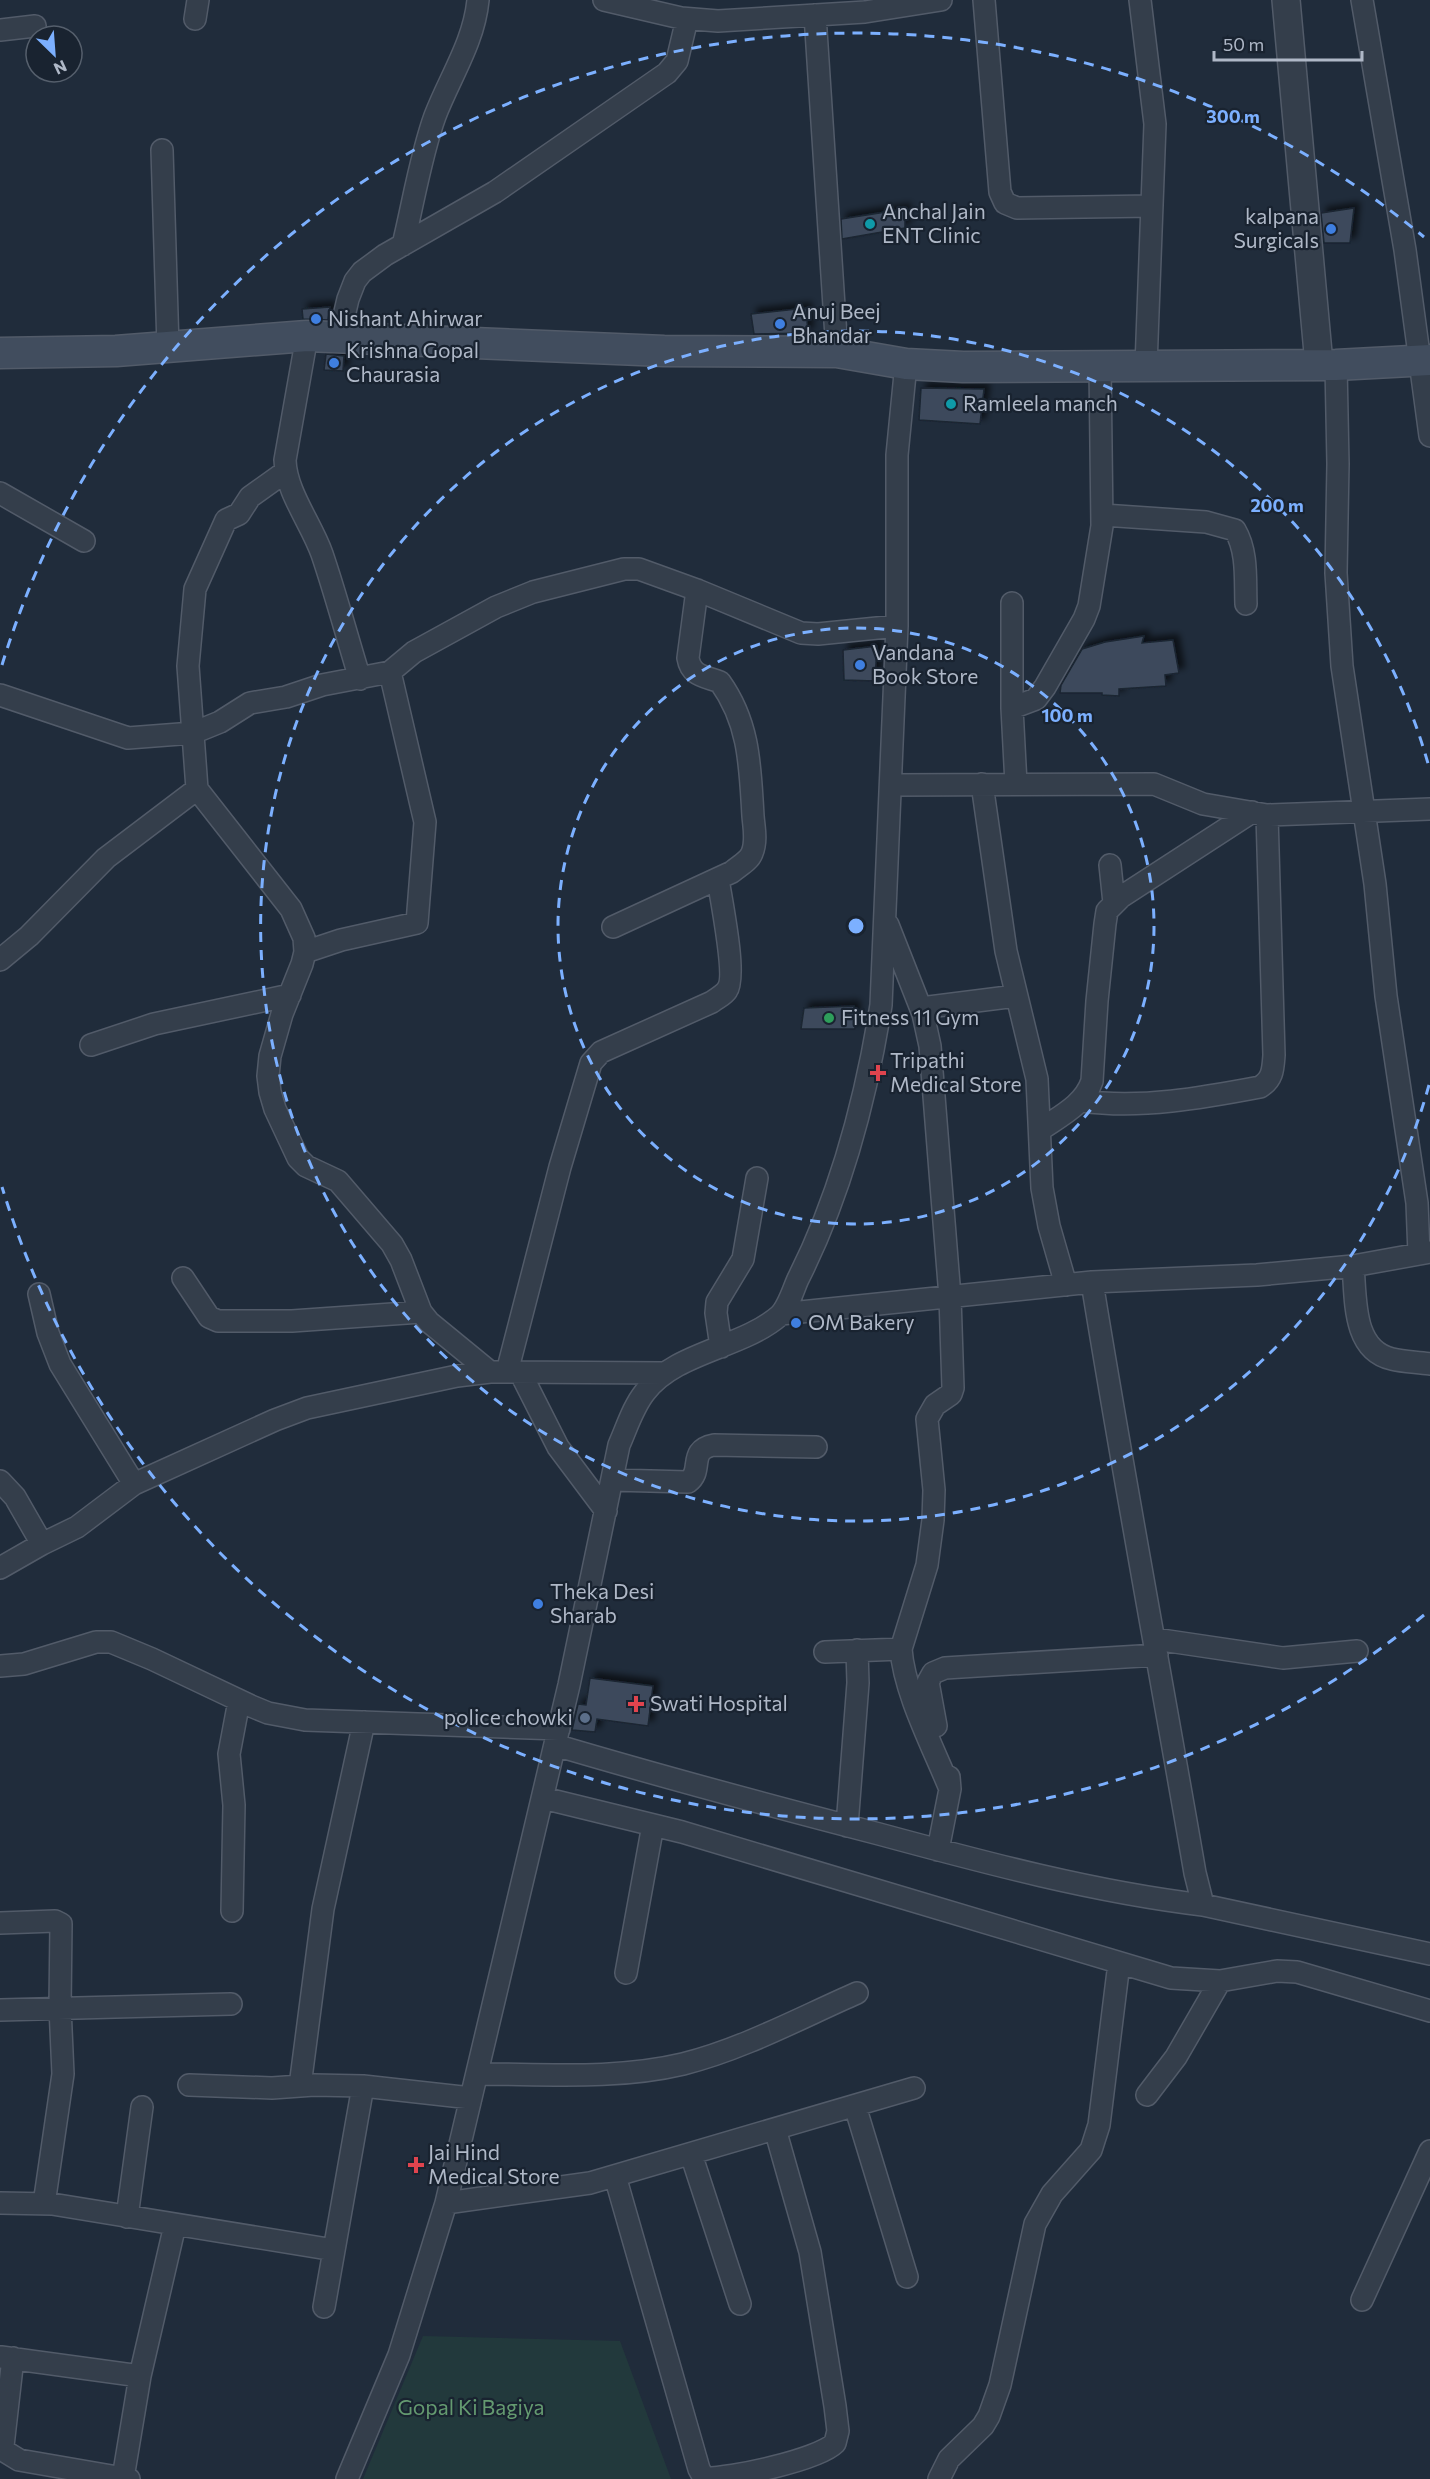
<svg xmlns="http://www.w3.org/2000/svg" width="1430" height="2479" font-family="Commissioner,sans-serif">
<defs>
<filter id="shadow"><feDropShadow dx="5.5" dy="-5.5" stdDeviation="3" flood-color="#0009"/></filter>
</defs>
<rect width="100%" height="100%" fill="#202c3b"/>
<path fill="#22393c" d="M 423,2336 L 620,2341 L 671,2479 L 363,2479 Z"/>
<path fill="#3c4a5b" stroke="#1b2532" stroke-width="1.5" filter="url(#shadow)" d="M 1354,208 L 1350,243 L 1324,243 L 1321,213 Z
M 905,209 L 905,228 L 842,239 L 841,219 Z
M 330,307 L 328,320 L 303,319 L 302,309 Z
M 806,308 L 808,333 L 754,334 L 751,314 Z
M 326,354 L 344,356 L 343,371 L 324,370 Z
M 921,388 L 984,389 L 980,424 L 919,420 Z
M 1144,636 L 1142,643 L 1173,640 L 1179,673 L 1165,675 L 1166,686 L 1119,689 L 1119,696 L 1102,695 L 1102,693 L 1060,693 L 1061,685 L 1082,649 L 1105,642 Z
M 877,646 L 875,681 L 844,680 L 843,650 Z
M 854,1006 L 855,1029 L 801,1029 L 804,1008 Z
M 590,1678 L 653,1686 L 648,1726 L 597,1719 L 595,1732 L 572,1730 L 578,1704 L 586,1705 Z"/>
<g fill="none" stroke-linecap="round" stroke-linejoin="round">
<g stroke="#525b69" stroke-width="24">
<path id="minor" d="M 604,0 L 681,18 L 718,21 L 865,12 L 941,0
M 984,0 L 1000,192 L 1005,203 L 1017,208 L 1152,206
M 1140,0 L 1155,124 L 1146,366
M 1362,0 L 1405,250 L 1430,436
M 815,15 L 837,352
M 195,19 L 198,0
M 0,30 L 35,26
M 162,150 L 168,347
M 403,245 C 413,204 421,154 435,116 C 450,77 474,42 478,0
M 307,336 L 285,460 C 286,492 311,523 322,554 C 336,595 347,637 360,679
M 339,337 L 348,299 L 355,281 L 362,272 L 385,255 L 495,192 L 667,73 L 677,61 L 687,19
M 1336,365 L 1338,464 L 1336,573 L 1342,666 L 1375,884 L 1386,996 L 1417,1203 L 1419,1254
M 285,472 L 250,497 L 239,514 L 226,520 L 195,589 L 188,666 L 197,789 L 291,909 L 304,938 L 305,952 L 302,964 L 282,1014 L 270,1056 L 268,1076 L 270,1092 L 275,1109 L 298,1158 L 306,1166 L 338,1181 L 392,1244 L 401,1260 L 421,1312 L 429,1322 L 490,1372
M 0,493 L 84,541
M 1103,515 L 1206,522 L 1235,530 C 1248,552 1245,580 1246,604
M 1012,603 L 1012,708 L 1016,784
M 0,695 L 128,738 L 193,733 L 220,722 L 250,703 L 286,697 L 322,685 L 390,672 L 414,652 L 496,607 L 533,592 L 624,569 L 639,569 L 697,590 L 801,633 L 818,634 L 897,626
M 1012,708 L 1036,699 L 1045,687 L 1084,619 L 1089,606 L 1102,526 L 1100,366
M 982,784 L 1006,951 L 1037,1079 L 1042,1188 L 1049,1226 L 1066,1285
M 891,785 L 1154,784 L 1203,804 L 1267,815 L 1430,809
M 1110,865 L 1114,903
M 888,925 L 923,1014 L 930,1046 L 950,1297 L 953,1388 L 951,1394 L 935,1405 L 927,1419 L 934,1490 L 933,1520 L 927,1565 L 901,1649 C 904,1692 933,1747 950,1789
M 613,927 L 732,872 C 739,866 749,861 752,853 C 757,841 754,828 753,816 C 750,767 750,724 720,682 C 704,676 691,676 688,658 L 697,590
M 305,952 L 341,940 L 417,923 L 425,822 L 390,672
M 0,960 L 29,936 L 106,858 L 197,789
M 921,1008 L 1016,996
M 91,1045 L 154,1024 L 290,995
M 1082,1101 C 1141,1109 1202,1098 1260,1087 C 1273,1079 1273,1069 1274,1055 L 1267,815
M 1040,1130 C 1060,1116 1084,1105 1092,1081 L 1097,1001 L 1105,924 L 1107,911 L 1121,897 L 1252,812
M 1353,1266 C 1356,1298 1352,1350 1392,1359 C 1404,1362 1418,1362 1430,1364
M 183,1278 L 209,1317 L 218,1321 L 292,1321 L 421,1312
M 1092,1282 C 1124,1480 1161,1676 1195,1873 L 1203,1905 L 1430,1954
M 39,1294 L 48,1333 L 60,1364 L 134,1484
M 781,1314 L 1092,1282 L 1257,1275 L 1353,1266 L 1430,1252
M 721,1347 L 716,1313 L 717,1302 L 743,1259 L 757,1178
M 507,1372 L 560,1167 L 591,1063 L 601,1052 L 712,1002 C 717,998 724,995 727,990 C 737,977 721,899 718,879
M 520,1372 L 558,1447 L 606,1511
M 612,1480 L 688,1482 C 704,1471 687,1450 714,1445 L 816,1447
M 0,1481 L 15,1497 L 42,1544
M 0,1568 L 42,1544 L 77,1527 L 134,1484 L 275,1420 L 307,1408 L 457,1376 L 490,1372 L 665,1373
M 1155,1639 L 1283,1658 L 1357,1651
M 825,1652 L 901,1649
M 0,1666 L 24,1664 L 96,1642 L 111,1642 L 152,1659 L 251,1706 L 268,1713 L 305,1720 L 559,1729
M 936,1726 L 928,1682 L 933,1673 L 945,1668 L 1157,1655
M 555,1745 C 663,1777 771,1806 879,1834 C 986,1863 1094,1892 1203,1905
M 543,1798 L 682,1832 L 1171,1978 L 1220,1981 L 1277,1971 L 1297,1972 L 1430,2011
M 847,1826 L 858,1683 L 857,1650
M 938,1850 L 950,1789 L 949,1777
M 232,1911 L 234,1805 L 229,1754 L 239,1701
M 0,1923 L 55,1921 L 61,1924 L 60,2007 L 63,2074 L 44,2204
M 626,1973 L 653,1825
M 0,2010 L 231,2004
M 477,2074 C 544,2074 616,2080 683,2064 C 743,2049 800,2018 857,1993
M 189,2085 L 272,2088 L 314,2085 L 363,2086 L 471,2098
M 300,2086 L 323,1909 L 364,1722
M 1147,2095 L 1176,2057 L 1220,1981
M 855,2106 L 907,2277
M 691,2154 L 740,2304
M 615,2176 L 699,2469 L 704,2478 C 729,2479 818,2460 835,2443 L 838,2431 L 835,2406 L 810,2252 L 775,2129
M 0,2203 L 52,2204 L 334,2250
M 446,2203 L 590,2183 L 914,2088
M 127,2217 L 142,2107
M 1362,2300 L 1430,2151
M 324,2307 L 363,2086
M 1,2357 L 140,2376
M 13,2358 L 3,2446 L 6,2452 L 19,2460 L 129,2479
M 123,2478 L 140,2376 L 175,2225
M 347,2479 L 399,2355 L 446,2203 L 569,1685 L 619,1445 C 627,1427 633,1407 645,1392 C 675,1352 742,1348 779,1316 C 788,1308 793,1290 798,1279 C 841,1194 866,1099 881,1005 L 897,626 L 897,455 L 906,364
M 939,2479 L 949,2459 L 983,2426 L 989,2416 L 1000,2385 L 1035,2224 L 1052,2194 L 1091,2150 L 1099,2125 L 1119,1963"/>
</g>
<g stroke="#525b69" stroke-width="30">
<path id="tertiary" d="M 1286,0 L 1319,364"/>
</g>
<g stroke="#525b69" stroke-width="33">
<path id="secondary" d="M 0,353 L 116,351 L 307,336 L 664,351 L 837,352 L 906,364 L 963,367 L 1336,365 L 1430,360"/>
</g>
<use href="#minor" stroke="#343e4b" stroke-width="21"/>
<use href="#tertiary" stroke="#343e4b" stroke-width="27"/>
<use href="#secondary" stroke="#414d5e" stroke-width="30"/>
</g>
<g fill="none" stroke="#7cb0ff" stroke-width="3" stroke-dasharray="10 8">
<circle cx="856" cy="926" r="298"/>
<path d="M1429 1085A595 595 0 1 1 1429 767"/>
<path d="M1424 1615A893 893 0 0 1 2 1187M2 665A893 893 0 0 1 1424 237"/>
</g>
<g fill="#0f9aa8" stroke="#192330" stroke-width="2">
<circle cx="870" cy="224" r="6"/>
<circle cx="951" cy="404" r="6"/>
</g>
<g fill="#3f7fe0" stroke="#192330" stroke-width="2">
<circle cx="1331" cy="229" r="6"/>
<circle cx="316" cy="319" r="6"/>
<circle cx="780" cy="324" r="6"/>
<circle cx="334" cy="363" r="6"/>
<circle cx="860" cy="665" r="6"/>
<circle cx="796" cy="1323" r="6"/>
<circle cx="538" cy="1604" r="6"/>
</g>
<circle fill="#2e9e5b" stroke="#192330" stroke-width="2" cx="829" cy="1018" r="6"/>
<g fill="#e0444e" stroke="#192330" stroke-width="2">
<path d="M875 1064h6v6h6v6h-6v6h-6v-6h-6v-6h6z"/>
<path d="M633 1695h6v6h6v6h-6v6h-6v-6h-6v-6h6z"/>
<path d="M413 2156h6v6h6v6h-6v6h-6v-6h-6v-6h6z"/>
</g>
<circle fill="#5c6f8a" stroke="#192330" stroke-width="2" cx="585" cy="1718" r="6"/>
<g text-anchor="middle" stroke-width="4.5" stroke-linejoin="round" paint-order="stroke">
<g font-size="21" fill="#afb8c7" stroke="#192330" text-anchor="start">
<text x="882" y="219">Anchal Jain<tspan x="882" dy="24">ENT Clinic</tspan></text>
<text x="1319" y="224" text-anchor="end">kalpana<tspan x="1319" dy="24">Surgicals</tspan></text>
<text x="792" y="319">Anuj Beej<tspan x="792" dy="24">Bhandar</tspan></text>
<text x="328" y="326">Nishant Ahirwar</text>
<text x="346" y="358">Krishna Gopal<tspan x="346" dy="24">Chaurasia</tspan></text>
<text x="963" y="411">Ramleela manch</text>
<text x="872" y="660">Vandana<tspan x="872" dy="24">Book Store</tspan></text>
<text x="841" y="1025">Fitness 11 Gym</text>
<text x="890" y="1068">Tripathi<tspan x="890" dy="24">Medical Store</tspan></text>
<text x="808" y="1330">OM Bakery</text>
<text x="550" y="1599">Theka Desi<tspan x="550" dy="24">Sharab</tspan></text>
<text x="650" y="1711">Swati Hospital</text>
<text x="573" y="1725" text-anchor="end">police chowki</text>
<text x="428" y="2160">Jai Hind<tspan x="428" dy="24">Medical Store</tspan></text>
</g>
<g font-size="21" fill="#649a70" stroke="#192330">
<text x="471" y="2415">Gopal Ki Bagiya</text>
</g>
</g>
<circle cx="856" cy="926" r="9" fill="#7cb0ff" stroke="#192330" stroke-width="3"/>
<g font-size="18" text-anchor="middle" font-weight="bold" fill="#7cb0ff" stroke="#192330" stroke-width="4.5" stroke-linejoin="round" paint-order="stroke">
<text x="1233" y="123">300 m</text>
<text x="1277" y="512">200 m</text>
<text x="1067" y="722">100 m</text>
</g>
<g transform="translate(54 54) rotate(155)"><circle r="28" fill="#192330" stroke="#555f6c" stroke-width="1.5"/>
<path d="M0-4.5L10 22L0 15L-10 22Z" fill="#7cb0ff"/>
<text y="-9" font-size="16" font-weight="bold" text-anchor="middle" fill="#afb8c7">N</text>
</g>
<path d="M1214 51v9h148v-9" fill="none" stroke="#afb8c7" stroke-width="3"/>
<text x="1223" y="51" font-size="18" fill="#afb8c7" stroke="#192330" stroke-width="4.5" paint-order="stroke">50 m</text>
</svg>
